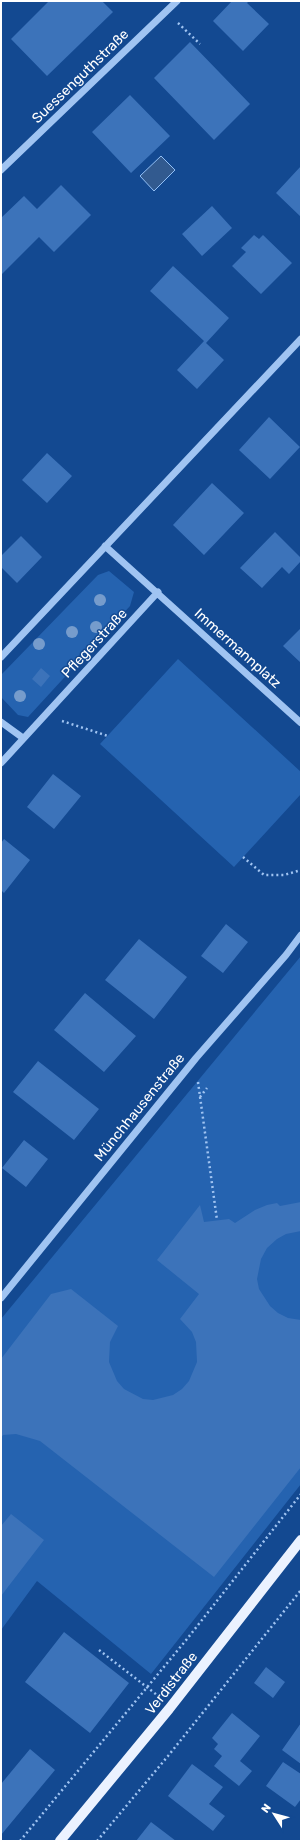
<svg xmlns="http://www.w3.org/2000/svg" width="302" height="1842" font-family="Rubik,sans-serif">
<rect width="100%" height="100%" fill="#134991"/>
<path fill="#2563b0" d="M 109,571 L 134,592 L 130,606 L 28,717 L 18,715 L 1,697 L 1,675 L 98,575 Z
M 178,659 L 301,772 L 301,794 L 234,867 L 100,744 Z
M 301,956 L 301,1484 L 151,1674 L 37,1581 L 1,1630 L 1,1319 Z"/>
<path fill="#325a8f" stroke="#92bff5" d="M 161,156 L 175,170 L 154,191 L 140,176 Z"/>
<path fill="#3c73ba" d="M 49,1 L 102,1 L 113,12 L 47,76 L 11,39 Z
M 232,1 L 249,1 L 247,3 L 269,24 L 243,51 L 213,21 Z
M 190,42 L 250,104 L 214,140 L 154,78 Z
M 130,95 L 170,136 L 131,173 L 92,132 Z
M 301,166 L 301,217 L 276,193 Z
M 61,185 L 91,215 L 54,252 L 39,237 L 1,275 L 1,218 L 24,196 L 37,209 Z
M 212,206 L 232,228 L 202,256 L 182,234 Z
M 254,235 L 259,239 L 263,235 L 292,263 L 261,294 L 232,266 L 246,252 L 241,248 Z
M 173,266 L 229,318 L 206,343 L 224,360 L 197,389 L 177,370 L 204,341 L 150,291 Z
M 269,417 L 300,447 L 270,479 L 239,450 Z
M 47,453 L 72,476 L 47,503 L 22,480 Z
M 212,483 L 244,513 L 204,555 L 173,525 Z
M 275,532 L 301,558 L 301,561 L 289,574 L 282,567 L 262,588 L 240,568 Z
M 21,536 L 42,557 L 17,583 L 1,567 L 1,556 Z
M 301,628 L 301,663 L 283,646 Z
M 41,668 L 50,676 L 41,687 L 32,679 Z
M 53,774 L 81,796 L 54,829 L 27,807 Z
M 4,839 L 30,860 L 4,893 L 1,890 L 1,843 Z
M 226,924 L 248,942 L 223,973 L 201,956 Z
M 139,939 L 187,977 L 154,1019 L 105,980 Z
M 85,993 L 136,1036 L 104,1072 L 54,1030 Z
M 38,1061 L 99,1109 L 74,1140 L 13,1092 Z
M 24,1140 L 48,1159 L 26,1187 L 2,1168 Z
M 301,1202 L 301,1231 L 286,1234 L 277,1239 L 267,1248 L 261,1259 L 257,1279 L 259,1289 L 270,1306 L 278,1313 L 288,1318 L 301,1320 L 301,1467 L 214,1577 L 40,1441 L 16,1434 L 3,1435 L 1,1438 L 1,1359 L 51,1294 L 71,1289 L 118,1326 L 110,1342 L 109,1362 L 117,1381 L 124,1389 L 143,1399 L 153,1400 L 173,1395 L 182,1389 L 189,1381 L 197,1362 L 196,1342 L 192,1332 L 180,1319 L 199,1294 L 157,1260 L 200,1205 L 204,1222 L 229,1219 L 235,1223 L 255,1210 L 267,1205 L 277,1203 L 280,1206 Z
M 11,1514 L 44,1540 L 1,1596 L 1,1526 Z
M 64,1632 L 129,1683 L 90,1733 L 25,1682 Z
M 266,1667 L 285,1682 L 273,1698 L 254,1683 Z
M 232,1713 L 260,1736 L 240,1761 L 252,1771 L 239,1786 L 214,1766 L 222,1756 L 214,1749 L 218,1744 L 212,1738 Z
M 301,1723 L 301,1764 L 282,1750 Z
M 30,1749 L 55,1770 L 1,1835 L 1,1784 Z
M 283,1762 L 301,1774 L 301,1799 L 295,1807 L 266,1786 Z
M 192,1764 L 223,1787 L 209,1804 L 225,1816 L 213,1831 L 168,1796 Z
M 151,1822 L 176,1841 L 136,1841 Z"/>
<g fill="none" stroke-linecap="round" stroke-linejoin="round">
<path stroke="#a0c4f2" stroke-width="2.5" stroke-dasharray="2 3" stroke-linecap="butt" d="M 178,23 L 200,44
M 62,721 L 108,736
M 243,857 L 264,875 L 284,875 L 301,870
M 198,1082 L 217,1220
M 200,1097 L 207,1088
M 99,1650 L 157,1695
M 20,1841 L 187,1639 L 301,1494
M 97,1841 L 168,1756 L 301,1590"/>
<path stroke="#a0c4f2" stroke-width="7" d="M 1,170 L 177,1
M 105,546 L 301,723
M 1,657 L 301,339
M 1,722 L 23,738
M 1,763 L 158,592
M 1,1298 L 196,1058 L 286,955 L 301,935"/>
<path stroke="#ebf2ff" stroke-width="10" d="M 60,1841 L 169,1709 L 301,1540"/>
</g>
<g fill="#769ccc">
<circle cx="100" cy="600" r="6"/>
<circle cx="96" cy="627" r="6"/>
<circle cx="72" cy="632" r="6"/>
<circle cx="39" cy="644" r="6"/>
<circle cx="20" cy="696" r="6"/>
</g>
<g text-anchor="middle" stroke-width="3" stroke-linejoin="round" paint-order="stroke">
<g font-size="14" fill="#fff" stroke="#134991">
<text transform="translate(80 76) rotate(-44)" y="5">Suessenguthstraße</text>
<text transform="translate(94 643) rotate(-47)" y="5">Pflegerstraße</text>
<text transform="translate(238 648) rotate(42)" y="5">Immermannplatz</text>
<text transform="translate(139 1107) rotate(-51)" y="5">Münchhausenstraße</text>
<text transform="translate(171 1683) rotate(-52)" y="5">Verdistraße</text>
</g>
</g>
<rect width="302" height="1842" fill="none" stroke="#ffffff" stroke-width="4"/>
<g transform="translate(274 1814) rotate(306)" stroke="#134991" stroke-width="3" paint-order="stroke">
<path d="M0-3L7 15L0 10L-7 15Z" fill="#ffffff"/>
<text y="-6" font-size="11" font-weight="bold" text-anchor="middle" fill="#ffffff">N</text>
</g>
</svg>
